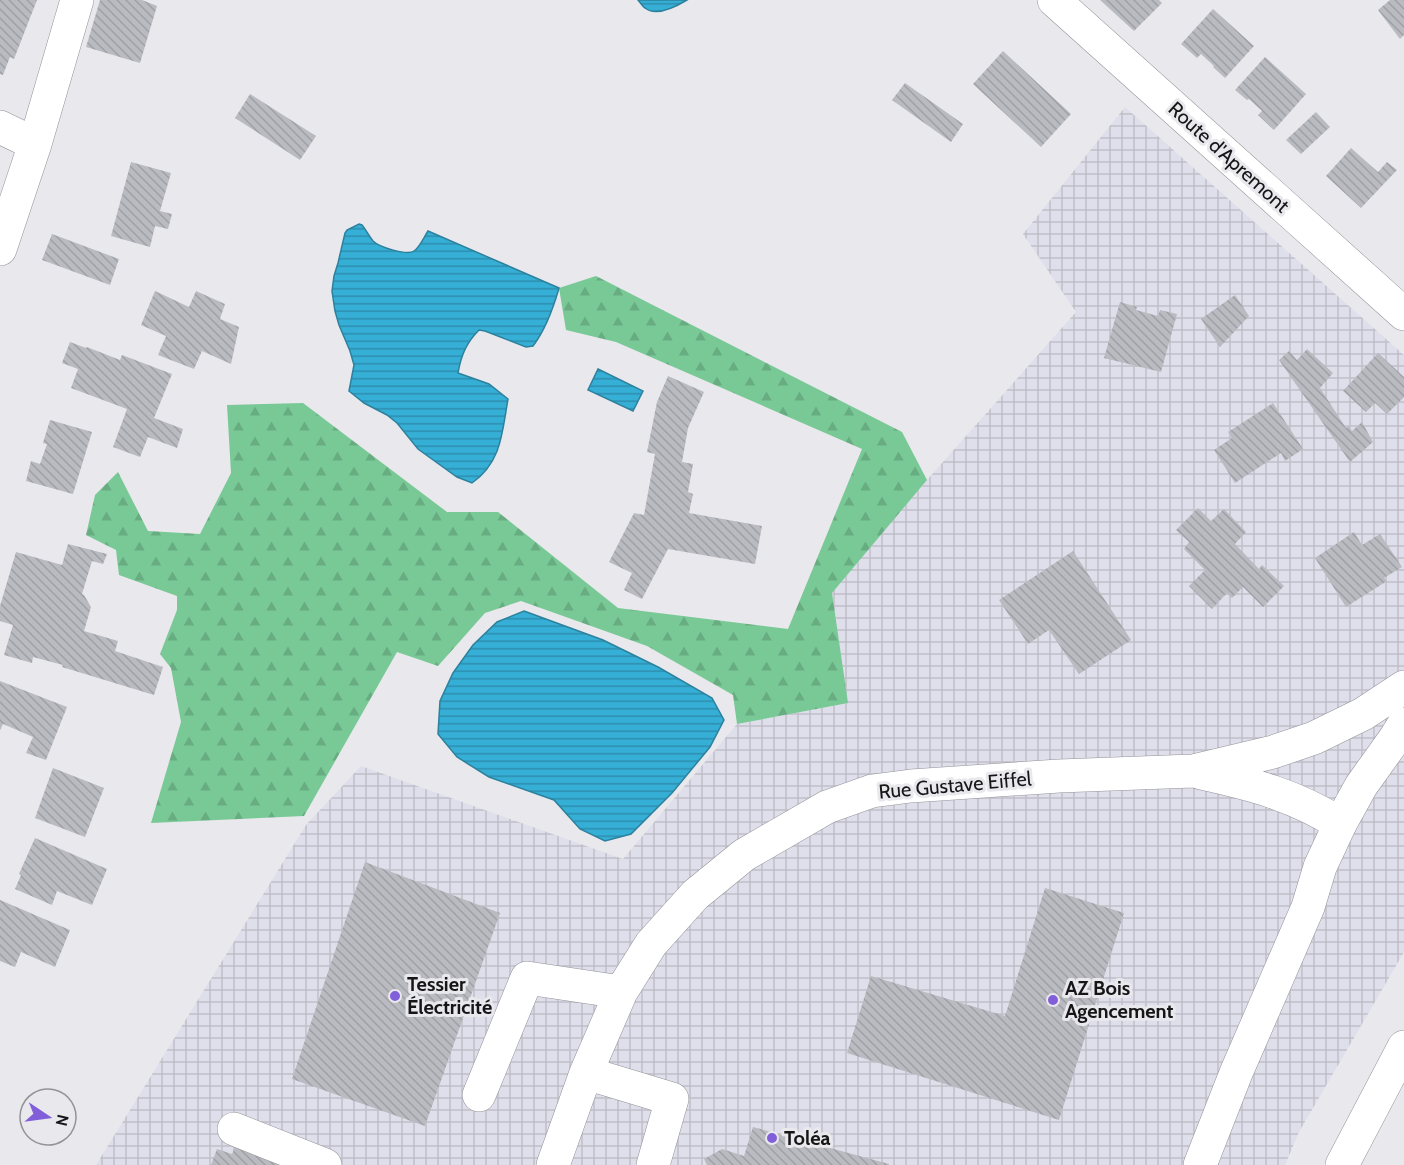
<svg xmlns="http://www.w3.org/2000/svg" width="1404" height="1165" font-family="Cabin,sans-serif">
<defs>
<pattern id="industrial-grid" width="8" height="8" patternUnits="userSpaceOnUse" patternTransform="scale(1.5)"><rect width="8" height="8" fill="#dfdeeb"/><path d="M0 4h8M4 0v8" fill="none" stroke="#bfbec9"/></pattern>
<pattern id="forest-firs" width="22" height="20" patternUnits="userSpaceOnUse" patternTransform="scale(1.5)"><rect width="22" height="20" fill="#79c996"/><path d="M5 1l3.5 6h-7zM16 11l3.5 6h-7z" fill="#68ac81"/></pattern>
<pattern id="water-rules" width="6" height="5" patternUnits="userSpaceOnUse" patternTransform="scale(1.5)"><rect width="6" height="5" fill="#36afd6"/><path d="M0 2.5h6" fill="none" stroke="#2d8dad"/></pattern>
<pattern id="building-back-hatch" width="6" height="6" patternUnits="userSpaceOnUse" patternTransform="scale(1.5)"><rect width="6" height="6" fill="#babbc1"/><path d="M-1 5l2 2M0 0l6 6M5-1l2 2" fill="none" stroke="#9fa0a5"/></pattern>
</defs>
<rect width="100%" height="100%" fill="#e8e8ed"/>
<path fill="url(#industrial-grid)" d="M 1125,107 L 1404,355 L 1404,952 L 1299,1132 L 1285,1165 L 96,1165 L 306,825 L 361,766 L 623,859 L 737,724 L 847,703 L 832,592 L 927,480 L 1076,312 L 1023,234 Z"/>
<path fill="url(#forest-firs)" d="M 596,276 L 902,432 L 927,480 L 832,593 L 848,703 L 737,724 L 733,695 L 647,646 L 521,601 L 485,613 L 438,666 L 397,652 L 304,816 L 151,823 L 181,722 L 171,668 L 160,654 L 177,610 L 177,596 L 119,575 L 116,550 L 86,535 L 95,495 L 118,472 L 148,531 L 200,534 L 231,473 L 227,405 L 303,403 L 447,512 L 498,512 L 618,608 L 788,629 L 862,449 L 616,342 L 566,330 L 559,288 Z"/>
<path fill="url(#water-rules)" stroke="#2c819d" stroke-width="1.5" d="M 638,0 L 687,0 C 677,6 656,17 645,8 C 643,7 639,1 638,0 Z
M 359,224 L 362,225 C 366,230 369,236 373,241 C 379,247 407,256 414,251 C 420,247 424,237 428,231 L 559,288 C 553,309 546,329 533,346 L 526,347 L 485,331 L 479,330 C 466,343 461,356 458,373 L 489,384 L 508,399 C 502,432 502,462 472,483 L 457,477 L 418,449 L 397,423 L 387,415 L 364,403 L 349,391 L 354,365 L 350,351 L 339,325 L 335,311 L 332,291 L 334,276 L 338,263 L 345,233 L 347,230 Z
M 598,369 L 643,391 L 633,411 L 588,390 Z
M 524,611 L 603,640 L 658,667 L 712,698 L 724,720 L 710,747 L 672,793 L 631,834 L 605,841 L 580,829 L 554,800 L 489,777 L 457,757 L 438,734 L 440,701 L 453,673 L 473,645 L 497,622 Z"/>
<path fill="url(#building-back-hatch)" d="M 0,0 L 37,0 L 14,59 L 10,57 L 3,75 L 0,74 Z
M 100,0 L 142,0 L 157,6 L 140,63 L 86,47 Z
M 1100,0 L 1159,0 L 1162,3 L 1134,31 Z
M 1390,0 L 1404,0 L 1404,35 L 1400,39 L 1378,10 Z
M 1213,9 L 1254,46 L 1225,78 L 1213,67 L 1214,66 L 1201,54 L 1197,58 L 1181,44 Z
M 1003,51 L 1071,114 L 1041,147 L 973,84 Z
M 1265,57 L 1306,94 L 1274,130 L 1258,115 L 1262,111 L 1249,99 L 1247,100 L 1235,90 Z
M 905,83 L 963,124 L 951,142 L 892,100 Z
M 250,94 L 316,136 L 300,160 L 235,118 Z
M 1316,112 L 1330,127 L 1301,154 L 1286,140 Z
M 1351,148 L 1378,172 L 1387,162 L 1397,170 L 1361,208 L 1326,176 Z
M 131,162 L 171,173 L 160,211 L 172,214 L 168,229 L 155,226 L 150,247 L 111,236 Z
M 52,234 L 119,259 L 110,285 L 42,260 Z
M 155,291 L 189,307 L 196,291 L 225,304 L 220,319 L 239,327 L 231,364 L 202,351 L 194,369 L 158,355 L 166,336 L 141,325 Z
M 1235,295 L 1249,316 L 1220,347 L 1201,319 Z
M 1120,302 L 1137,307 L 1136,310 L 1158,316 L 1160,310 L 1177,314 L 1161,372 L 1104,358 Z
M 70,342 L 86,348 L 87,347 L 120,360 L 122,355 L 172,374 L 154,418 L 183,429 L 177,448 L 148,437 L 140,457 L 113,447 L 127,409 L 71,388 L 78,369 L 62,363 Z
M 1307,349 L 1333,373 L 1320,388 L 1346,428 L 1348,426 L 1352,431 L 1362,422 L 1373,442 L 1350,462 L 1279,360 L 1289,351 L 1297,360 Z
M 1378,353 L 1404,377 L 1404,397 L 1387,414 L 1375,403 L 1366,412 L 1343,391 Z
M 668,376 L 704,392 L 688,428 L 682,462 L 693,464 L 688,492 L 693,494 L 689,513 L 762,526 L 755,564 L 668,549 L 642,599 L 624,590 L 632,573 L 609,562 L 634,513 L 644,515 L 655,454 L 647,452 L 657,402 Z
M 1273,403 L 1303,449 L 1285,461 L 1281,453 L 1235,483 L 1214,450 L 1232,438 L 1228,432 Z
M 50,420 L 92,432 L 73,494 L 26,481 L 31,461 L 40,464 L 47,444 L 43,443 Z
M 1198,508 L 1211,521 L 1224,509 L 1246,532 L 1235,544 L 1259,569 L 1262,565 L 1284,586 L 1263,607 L 1243,587 L 1232,598 L 1227,593 L 1212,609 L 1189,586 L 1205,570 L 1184,549 L 1189,542 L 1176,530 Z
M 1354,532 L 1362,545 L 1380,534 L 1402,567 L 1384,578 L 1387,581 L 1346,607 L 1315,558 Z
M 68,544 L 107,554 L 103,564 L 92,561 L 82,594 L 84,595 L 91,607 L 84,631 L 118,641 L 115,651 L 163,667 L 154,695 L 62,667 L 63,665 L 33,657 L 32,663 L 4,655 L 13,625 L 0,621 L 0,606 L 16,552 L 62,565 Z
M 1073,551 L 1131,640 L 1079,674 L 1049,630 L 1028,644 L 999,600 Z
M 0,681 L 67,707 L 46,760 L 26,753 L 33,737 L 3,724 L 0,730 Z
M 53,768 L 104,788 L 85,837 L 35,818 Z
M 35,838 L 107,869 L 92,905 L 57,891 L 52,905 L 15,889 L 21,875 L 19,874 Z
M 365,862 L 500,913 L 425,1126 L 292,1079 Z
M 1045,888 L 1124,913 L 1059,1120 L 847,1053 L 871,976 L 1005,1016 Z
M 0,900 L 70,930 L 55,967 L 21,952 L 15,967 L 0,961 Z
M 753,1127 L 889,1164 L 889,1165 L 707,1165 L 704,1159 L 722,1149 L 744,1156 Z
M 236,1145 L 288,1165 L 211,1165 L 217,1149 L 232,1154 Z"/>
<g fill="none" stroke-linecap="round" stroke-linejoin="round">
<g stroke="#949399" stroke-width="34">
<path id="minor" d="M 1054,0 L 1404,314
M 0,127 L 35,144
M 0,249 L 35,144 L 77,0
M 1201,773 C 1251,784 1295,795 1340,824 L 1361,786 L 1396,737 L 1404,724
M 586,1073 L 672,1099 L 653,1165
M 479,1095 L 527,978 L 621,992
M 234,1129 L 325,1165
M 553,1165 L 586,1073 L 621,992 L 651,944 L 695,895 L 744,855 L 827,807 L 872,791 L 911,786 L 1059,776 L 1193,771 L 1273,752 L 1314,738 L 1363,714 L 1404,687"/>
</g>
<g stroke="#949399" stroke-width="34">
<path id="highway" d="M 1200,1165 L 1236,1073 L 1308,907 L 1320,867 L 1340,824
M 1342,1165 L 1404,1047"/>
</g>
<use href="#minor" stroke="#fff" stroke-width="33"/>
<use href="#highway" stroke="#fff" stroke-width="33"/>
</g>
<g fill="#815fd9" stroke="#e8e8ed" stroke-width="2">
<circle cx="395" cy="996" r="6"/>
<circle cx="1053" cy="1000" r="6"/>
<circle cx="772" cy="1138" r="6"/>
</g>
<g text-anchor="middle" stroke-width="6" stroke-linejoin="round" paint-order="stroke">
<g font-size="20" fill="#161618" stroke="#e8e8ed">
<text transform="translate(1229 157) rotate(42)" y="7">Route d'Apremont</text>
<text transform="translate(955 785) rotate(-5)" y="7">Rue Gustave Eiffel</text>
</g>
<g font-size="20" font-weight="bold" fill="#161618" stroke="#e8e8ed" text-anchor="start">
<text x="407" y="991">Tessier<tspan x="407" dy="23">Électricité</tspan></text>
<text x="1065" y="995">AZ Bois<tspan x="1065" dy="23">Agencement</tspan></text>
<text x="784" y="1145">Toléa</text>
</g>
</g>
<g transform="translate(48 1117) rotate(103)"><circle r="28" fill="#e8e8ed" stroke="#949498" stroke-width="1.5"/>
<path d="M0-4.5L10 22L0 15L-10 22Z" fill="#815fd9"/>
<text y="-9" font-size="16" font-weight="bold" text-anchor="middle" fill="#161618">N</text>
</g>
</svg>
